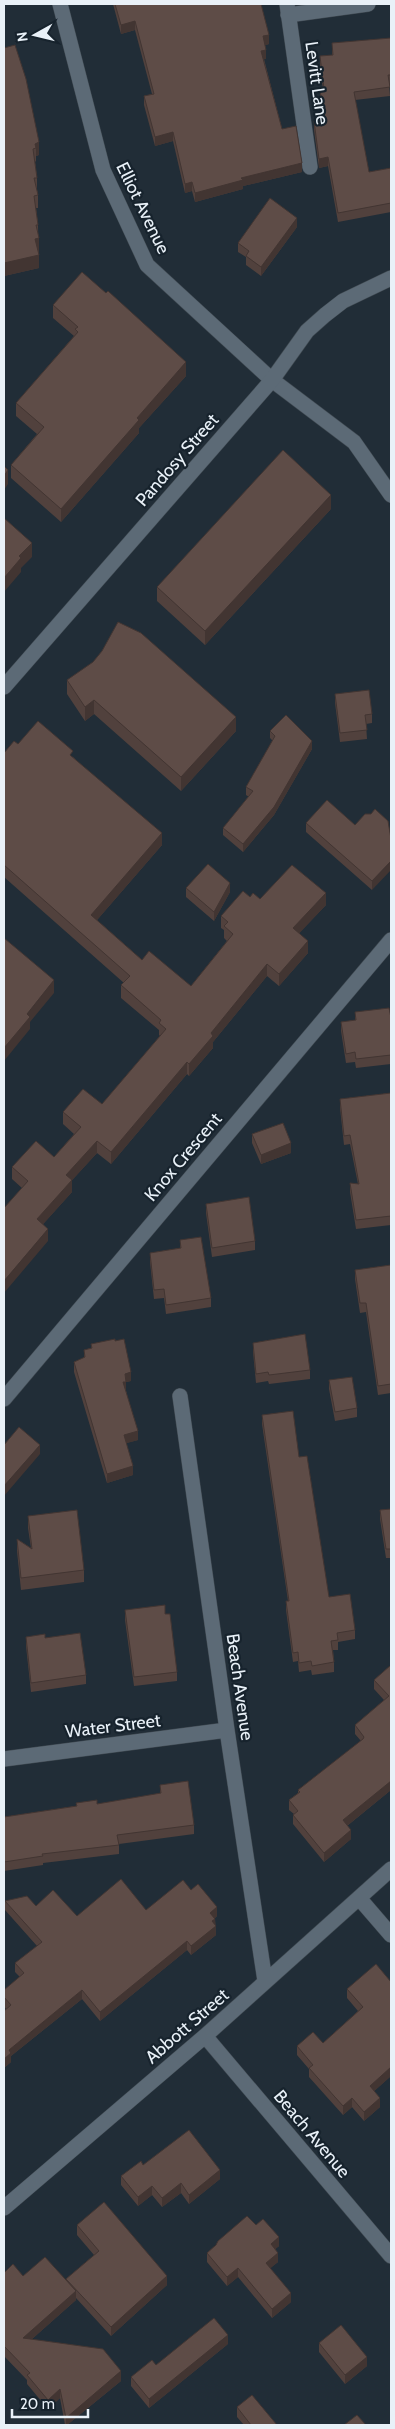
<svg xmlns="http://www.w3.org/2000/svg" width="395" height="2429" font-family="Cabin,sans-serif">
<rect width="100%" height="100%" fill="#212d37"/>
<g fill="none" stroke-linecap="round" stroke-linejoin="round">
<g stroke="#404a52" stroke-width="16">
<path id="street" d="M 60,4 L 103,170 L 147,265 L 272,380 L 354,442 L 391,495
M 287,4 L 310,167
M 288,15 L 368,4
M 180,1396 L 227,1730 L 265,1981
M 4,1399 L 391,940
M 4,1759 L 227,1730
M 359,1898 L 391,1935
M 205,2036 L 391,2256
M 4,2208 L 205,2036 L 391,1869"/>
</g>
<g stroke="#404a52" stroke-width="16">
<path id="secondary" d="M 4,687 L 272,380 L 307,331 L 325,315 L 343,301 L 391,278"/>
</g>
<use href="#street" stroke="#5c6a76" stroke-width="15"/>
<use href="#secondary" stroke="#5c6a76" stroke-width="15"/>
</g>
<path fill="#51413d" d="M 113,4 L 261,4 L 269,44 L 265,45 L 266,59 L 264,59 L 282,129 L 302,172 L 243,186 L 243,189 L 195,202 L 192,191 L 185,193 L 173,141 L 155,146 L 144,105 L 144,96 L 152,94 L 135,30 L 121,34 Z
M 391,38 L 391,84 L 389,84 L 390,96 L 355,100 L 369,172 L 391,168 L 391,212 L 338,222 L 328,166 L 319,168 L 314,130 L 314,121 L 323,119 L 320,99 L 320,90 L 323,90 L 320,65 L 320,56 L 332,55 L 332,43 Z
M 4,48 L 39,155 L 36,156 L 36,161 L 35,162 L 37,178 L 37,190 L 38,195 L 38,208 L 36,208 L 38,225 L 39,268 L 4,276 Z
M 297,227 L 261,276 L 246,265 L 246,257 L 238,252 L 238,243 Z
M 53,305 L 186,376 L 139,428 L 139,433 L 61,522 L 11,478 L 11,465 L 37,434 L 16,416 L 16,403 L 74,336 L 53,318 Z
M 331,509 L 205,645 L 157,601 L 157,587 Z
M 67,680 L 236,731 L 181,791 L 94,714 L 85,721 L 67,694 Z
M 335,694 L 372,714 L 372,723 L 366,724 L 367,739 L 340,742 L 335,703 Z
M 270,731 L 312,749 L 274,815 L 243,852 L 223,835 L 223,828 L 249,797 L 246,795 L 246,787 L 273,741 L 270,738 Z
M 18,744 L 73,757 L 162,845 L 97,920 L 142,960 L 191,986 L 227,941 L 224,938 L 224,930 L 221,928 L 221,916 L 250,897 L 326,905 L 299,933 L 308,953 L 279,986 L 267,976 L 213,1042 L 213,1048 L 189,1076 L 187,1074 L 111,1164 L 97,1153 L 72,1180 L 72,1192 L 43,1224 L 48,1241 L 22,1188 L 12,1179 L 12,1167 L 54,1157 L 74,1134 L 63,1124 L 63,1112 L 102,1104 L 160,1036 L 159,1035 L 159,1030 L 121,998 L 121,985 L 124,983 L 4,877 L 4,753 Z
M 375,809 L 372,890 L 306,832 L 306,823 L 355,825 L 371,814 Z
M 186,888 L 230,892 L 214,921 L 186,897 Z
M 355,1012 L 391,1018 L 391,1064 L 356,1068 L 355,1062 L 346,1063 L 341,1031 L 341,1022 L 355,1020 Z
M 391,1093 L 391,1225 L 356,1229 L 350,1192 L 350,1183 L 358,1184 L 350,1144 L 344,1145 L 340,1108 L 340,1099 Z
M 252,1134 L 291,1153 L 261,1164 L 252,1143 Z
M 206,1204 L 255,1241 L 255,1250 L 212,1257 L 206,1213 Z
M 180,1240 L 211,1298 L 211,1307 L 166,1314 L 164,1298 L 154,1299 L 150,1262 L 150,1253 L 180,1248 Z
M 391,1265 L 391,1393 L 378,1395 L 366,1312 L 360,1313 L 355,1279 L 355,1270 Z
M 253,1343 L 310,1370 L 310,1379 L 269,1384 L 268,1381 L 256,1383 L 253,1352 Z
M 91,1344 L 131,1381 L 126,1382 L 126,1391 L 138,1440 L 126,1443 L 133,1475 L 107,1483 L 74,1372 L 74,1362 L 84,1358 L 84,1350 L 91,1348 Z
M 329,1380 L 357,1408 L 357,1417 L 335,1421 L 329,1389 Z
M 262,1415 L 299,1457 L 329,1597 L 355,1630 L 355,1639 L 338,1642 L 338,1650 L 333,1650 L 334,1662 L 334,1672 L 312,1675 L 311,1670 L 299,1672 L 298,1661 L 293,1662 L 286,1610 L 286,1601 L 288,1601 L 262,1424 Z
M 391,1509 L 391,1558 L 386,1558 L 380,1519 L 380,1510 Z
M 28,1516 L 84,1570 L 84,1582 L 21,1590 L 17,1551 L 17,1539 L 31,1548 L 28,1528 Z
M 125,1610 L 165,1614 L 177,1672 L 177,1681 L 134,1686 L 125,1620 Z
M 26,1637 L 45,1638 L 86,1675 L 86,1684 L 31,1692 L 26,1646 Z
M 391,1665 L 391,1790 L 347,1826 L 351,1839 L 324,1862 L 293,1824 L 293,1815 L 294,1814 L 289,1810 L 289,1800 L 298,1793 L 298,1790 L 361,1741 L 355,1734 L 355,1725 L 384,1700 L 374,1689 L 374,1680 Z
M 160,1785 L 194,1825 L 194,1834 L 119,1844 L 119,1854 L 43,1863 L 43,1865 L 4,1871 L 4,1817 L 76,1806 L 76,1803 L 97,1804 L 160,1794 Z
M 191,1890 L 217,1916 L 215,1918 L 216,1935 L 191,1955 L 187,1950 L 100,2021 L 82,1999 L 11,2056 L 11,2062 L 4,2068 L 4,2011 L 6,2009 L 4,2006 L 4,1990 L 20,1977 L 15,1972 L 15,1963 L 37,1946 L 5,1910 L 5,1901 L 36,1906 L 77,1916 L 146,1910 Z
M 391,1982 L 391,2076 L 374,2091 L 380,2107 L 364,2121 L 352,2107 L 343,2115 L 309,2077 L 309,2069 L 297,2055 L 297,2046 L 323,2043 L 358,2011 L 347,1998 L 347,1989 Z
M 143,2165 L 220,2179 L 189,2204 L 181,2193 L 162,2207 L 152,2195 L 138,2206 L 121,2185 L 121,2176 Z
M 77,2225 L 167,2285 L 111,2336 L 76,2298 L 76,2300 L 32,2339 L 121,2381 L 67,2425 L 65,2425 L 60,2398 L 48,2409 L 27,2384 L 27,2380 L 4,2356 L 4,2273 L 23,2276 L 66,2280 L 66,2279 L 94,2255 L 77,2235 Z
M 256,2225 L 279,2246 L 275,2249 L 278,2262 L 270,2268 L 291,2302 L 272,2318 L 238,2277 L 227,2286 L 207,2262 L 207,2253 L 216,2245 Z
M 319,2343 L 367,2366 L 345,2384 L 319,2352 Z
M 228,2344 L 149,2408 L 131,2386 L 131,2377 L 156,2365 Z
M 237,2407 L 277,2425 L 244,2425 L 237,2417 Z"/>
<path fill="#423532" d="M 135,21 L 135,30 L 121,34 L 121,25 Z
M 269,35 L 269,44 L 263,46 L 263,36 Z
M 266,50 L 266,59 L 261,60 L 261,51 Z
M 173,132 L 173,141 L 155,146 L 155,137 Z
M 39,142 L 39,155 L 36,156 L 36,148 L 35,144 Z
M 328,157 L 328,166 L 319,168 L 319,159 Z
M 302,163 L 302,172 L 243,186 L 243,189 L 195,202 L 195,193 L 241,178 Z
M 192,182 L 192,191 L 185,193 L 185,184 Z
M 297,218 L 297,227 L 261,276 L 261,267 Z
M 39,238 L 39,251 L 35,252 L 35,239 Z
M 39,255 L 39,268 L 4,276 L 4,263 Z
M 186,362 L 186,376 L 139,428 L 139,433 L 61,522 L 61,509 L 137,418 Z
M 8,470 L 8,484 L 4,490 L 4,476 Z
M 331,495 L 331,509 L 205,645 L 205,631 Z
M 32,543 L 32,557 L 21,568 L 21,572 L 4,592 L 4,578 L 19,556 Z
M 94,700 L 94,714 L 85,721 L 85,707 Z
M 236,717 L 236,731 L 181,791 L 181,777 Z
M 312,741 L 312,749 L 274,815 L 243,852 L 243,844 Z
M 162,833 L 162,845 L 91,927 L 91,915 Z
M 391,861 L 391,870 L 372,890 L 372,881 Z
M 230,883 L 230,892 L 214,921 L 214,912 Z
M 326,893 L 326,905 L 293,940 L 293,928 Z
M 308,941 L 308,953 L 279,986 L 279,974 Z
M 267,964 L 267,976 L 213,1042 L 213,1048 L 189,1076 L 189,1064 L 211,1033 Z
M 54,980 L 54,993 L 30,1022 L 30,1029 L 4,1061 L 4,1048 L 27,1014 Z
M 187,1062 L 187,1074 L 111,1164 L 111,1152 Z
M 97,1141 L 97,1153 L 66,1187 L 66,1175 Z
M 291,1143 L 291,1153 L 261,1164 L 261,1155 Z
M 72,1180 L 72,1192 L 37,1231 L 37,1219 Z
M 48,1229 L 48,1241 L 4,1293 L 4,1281 Z
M 131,1372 L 131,1381 L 126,1382 L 126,1391 L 123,1391 L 123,1382 L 125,1374 Z
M 138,1431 L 138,1440 L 124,1444 L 124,1435 Z
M 40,1445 L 40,1454 L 4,1496 L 4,1486 Z
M 133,1466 L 133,1475 L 107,1483 L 107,1474 Z
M 391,1781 L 391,1790 L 343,1829 L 343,1820 Z
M 351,1830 L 351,1839 L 324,1862 L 324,1853 Z
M 217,1907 L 217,1916 L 210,1922 L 210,1913 Z
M 215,1919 L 216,1935 L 191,1955 L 191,1946 L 212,1921 Z
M 187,1941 L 187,1950 L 100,2021 L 100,2012 Z
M 82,1990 L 82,1999 L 11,2056 L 11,2062 L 4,2068 L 4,2059 L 9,2050 Z
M 391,2067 L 391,2076 L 370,2095 L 370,2086 Z
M 352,2098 L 352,2107 L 343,2115 L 343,2106 Z
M 380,2098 L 380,2107 L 364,2121 L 364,2112 Z
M 220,2170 L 220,2179 L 189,2204 L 189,2195 Z
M 181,2183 L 181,2193 L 162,2207 L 162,2198 Z
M 152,2186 L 152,2195 L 138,2206 L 138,2197 Z
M 279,2237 L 279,2246 L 271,2253 L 271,2244 Z
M 278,2253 L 278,2262 L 266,2272 L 266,2263 Z
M 238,2268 L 238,2277 L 227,2286 L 227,2277 Z
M 167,2276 L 167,2285 L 111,2336 L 111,2327 Z
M 76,2291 L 76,2300 L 23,2347 L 23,2338 Z
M 291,2293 L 291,2302 L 272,2318 L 272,2309 Z
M 228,2335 L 228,2344 L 149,2408 L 149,2399 Z
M 367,2357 L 367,2366 L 345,2384 L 345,2375 Z
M 121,2371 L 121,2381 L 67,2425 L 66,2425 L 66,2418 Z
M 60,2389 L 60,2398 L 48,2409 L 48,2400 Z"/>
<path fill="#5e4c47" stroke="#423532" d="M 115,4 L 261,4 L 269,35 L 263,36 L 266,50 L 261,51 L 282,129 L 296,126 L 302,163 L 241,178 L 243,180 L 195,193 L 192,182 L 185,184 L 173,132 L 155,137 L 144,96 L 154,94 L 135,21 L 121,25 Z
M 391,38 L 391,75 L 388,75 L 390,87 L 354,92 L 369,172 L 391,168 L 391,203 L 338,213 L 328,157 L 319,159 L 314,121 L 324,119 L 320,90 L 324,89 L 320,56 L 333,55 L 332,43 Z
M 15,45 L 26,79 L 39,142 L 35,144 L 36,148 L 33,149 L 37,178 L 34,178 L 38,195 L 34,196 L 38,225 L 36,225 L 39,238 L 35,239 L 39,255 L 4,263 L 4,48 Z
M 270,198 L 297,218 L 261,267 L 246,256 L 249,251 L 238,243 Z
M 82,272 L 106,293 L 108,291 L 186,362 L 137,418 L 139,420 L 61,509 L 11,465 L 44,427 L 16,403 L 78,332 L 75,329 L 78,327 L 53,305 Z
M 283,450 L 331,495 L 205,631 L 157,587 Z
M 4,466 L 8,470 L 4,476 Z
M 4,518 L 32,543 L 19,556 L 21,558 L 4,578 Z
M 118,622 L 141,633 L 236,717 L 181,777 L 94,700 L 85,707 L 67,680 L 93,662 L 102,651 Z
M 369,690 L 372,714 L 365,715 L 367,730 L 340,733 L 335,694 Z
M 286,715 L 312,741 L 274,807 L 243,844 L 223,828 L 253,791 L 246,787 L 275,736 L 270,731 Z
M 38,721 L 73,751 L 70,755 L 162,833 L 91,915 L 142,960 L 149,951 L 191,986 L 233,934 L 224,926 L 228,922 L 221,916 L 243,891 L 250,897 L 253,893 L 260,899 L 292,865 L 326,893 L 293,928 L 308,941 L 279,974 L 267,964 L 211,1033 L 213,1036 L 189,1064 L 187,1062 L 111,1152 L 97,1141 L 66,1175 L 72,1180 L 37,1219 L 48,1229 L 4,1281 L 4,1208 L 28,1181 L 12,1167 L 36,1141 L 54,1157 L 81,1127 L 63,1112 L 83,1089 L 102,1104 L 166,1029 L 159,1023 L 161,1020 L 121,985 L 130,976 L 4,865 L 4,753 L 14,741 L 18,744 Z
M 327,800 L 355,825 L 365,814 L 371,814 L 375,809 L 388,821 L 391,839 L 391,861 L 372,881 L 306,823 Z
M 208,864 L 230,883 L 214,912 L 186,888 Z
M 4,938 L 54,980 L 27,1014 L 30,1017 L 4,1048 Z
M 389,1008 L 391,1018 L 391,1055 L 356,1059 L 355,1052 L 346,1054 L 341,1022 L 356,1020 L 355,1012 Z
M 391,1093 L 391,1216 L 356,1220 L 350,1183 L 359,1184 L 350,1135 L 344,1136 L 340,1099 Z
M 283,1123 L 291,1143 L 261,1155 L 252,1134 Z
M 249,1197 L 255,1241 L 212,1248 L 206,1204 Z
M 201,1237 L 211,1298 L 166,1305 L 164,1289 L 154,1290 L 150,1253 L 181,1248 L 180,1240 Z
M 391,1265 L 391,1384 L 378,1386 L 366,1303 L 360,1303 L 355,1270 Z
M 305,1334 L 310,1370 L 269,1375 L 268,1372 L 256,1374 L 253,1343 Z
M 115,1339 L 115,1341 L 124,1339 L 131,1372 L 125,1374 L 126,1382 L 123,1382 L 138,1431 L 124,1435 L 133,1466 L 107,1474 L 74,1362 L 85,1357 L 84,1350 L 92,1348 L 91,1344 Z
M 352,1377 L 357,1408 L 335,1412 L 329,1380 Z
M 293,1411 L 299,1457 L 307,1456 L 329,1597 L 350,1594 L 355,1630 L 337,1633 L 338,1640 L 331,1641 L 334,1662 L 312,1666 L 311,1661 L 299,1663 L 298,1652 L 293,1653 L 286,1601 L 289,1601 L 262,1415 Z
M 19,1427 L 40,1445 L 4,1486 L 4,1445 Z
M 391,1509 L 391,1549 L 386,1549 L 380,1510 Z
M 77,1510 L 84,1570 L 21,1578 L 17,1539 L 32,1549 L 28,1516 Z
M 165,1605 L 165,1614 L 170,1614 L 177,1672 L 134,1677 L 125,1610 Z
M 80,1633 L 86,1675 L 31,1683 L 26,1637 L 45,1634 L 45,1638 Z
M 391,1665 L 391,1781 L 343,1820 L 351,1830 L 324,1853 L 293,1815 L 298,1811 L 289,1800 L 300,1792 L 298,1790 L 363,1739 L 364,1737 L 355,1725 L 389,1696 L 374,1680 Z
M 188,1781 L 194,1825 L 117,1835 L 119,1845 L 42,1854 L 43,1856 L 4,1862 L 4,1817 L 77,1806 L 76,1803 L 97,1800 L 97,1804 L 161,1793 L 160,1785 Z
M 121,1879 L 146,1910 L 183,1880 L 191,1890 L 198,1884 L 217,1907 L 210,1913 L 215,1919 L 212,1921 L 216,1926 L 191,1946 L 187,1941 L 100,2012 L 82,1990 L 9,2050 L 11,2053 L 4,2059 L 4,2011 L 11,2005 L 4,1997 L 4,1990 L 24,1973 L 15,1963 L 42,1942 L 5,1901 L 27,1896 L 36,1906 L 53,1890 L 77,1916 Z
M 376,1964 L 391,1982 L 391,2067 L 370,2086 L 380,2098 L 364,2112 L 352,2098 L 343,2106 L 309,2068 L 313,2065 L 297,2046 L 313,2032 L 323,2043 L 363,2007 L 347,1989 Z
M 189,2130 L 220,2170 L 189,2195 L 181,2183 L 162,2198 L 152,2186 L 138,2197 L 121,2176 L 141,2161 L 143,2165 Z
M 104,2202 L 167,2276 L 111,2327 L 66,2279 L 99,2251 L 77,2225 Z
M 247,2216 L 256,2225 L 263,2219 L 279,2237 L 271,2244 L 278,2253 L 266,2263 L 291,2293 L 272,2309 L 238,2268 L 227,2277 L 207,2253 L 216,2245 L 218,2241 Z
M 45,2257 L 76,2291 L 23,2338 L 103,2349 L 121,2371 L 66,2418 L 60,2389 L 48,2400 L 27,2375 L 30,2373 L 4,2346 L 4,2273 L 13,2264 L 23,2276 Z
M 214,2318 L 228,2335 L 149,2399 L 131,2377 L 152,2360 L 156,2365 Z
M 341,2325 L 367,2357 L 345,2375 L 319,2343 Z
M 252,2395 L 277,2425 L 251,2425 L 237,2407 Z
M 357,2415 L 366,2425 L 344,2425 Z"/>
<g text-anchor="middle" stroke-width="4.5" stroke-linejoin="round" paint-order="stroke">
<g font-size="18" fill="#e9f1f8" stroke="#17232d">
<text transform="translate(317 83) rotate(82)" y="6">Levitt Lane</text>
<text transform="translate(143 208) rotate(64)" y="6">Elliot Avenue</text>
<text transform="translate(177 460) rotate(-49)" y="6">Pandosy Street</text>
<text transform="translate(183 1157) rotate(-50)" y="6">Knox Crescent</text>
<text transform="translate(240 1687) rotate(82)" y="6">Beach Avenue</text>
<text transform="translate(113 1726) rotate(-7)" y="6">Water Street</text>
<text transform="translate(187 2026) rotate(-41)" y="6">Abbott Street</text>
<text transform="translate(312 2134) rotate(50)" y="6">Beach Avenue</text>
</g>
</g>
<rect width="395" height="2429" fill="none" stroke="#e9f1f8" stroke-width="10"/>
<g transform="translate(35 35) rotate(262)" stroke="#17232d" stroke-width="4" paint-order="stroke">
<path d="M0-4L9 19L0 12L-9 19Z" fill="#e9f1f8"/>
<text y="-8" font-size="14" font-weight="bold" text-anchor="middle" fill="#e9f1f8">N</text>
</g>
<path d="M12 2409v8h76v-8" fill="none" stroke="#e9f1f8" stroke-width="2.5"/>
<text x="20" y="2409" font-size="15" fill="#e9f1f8" stroke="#17232d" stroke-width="4" paint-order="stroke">20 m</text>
</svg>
